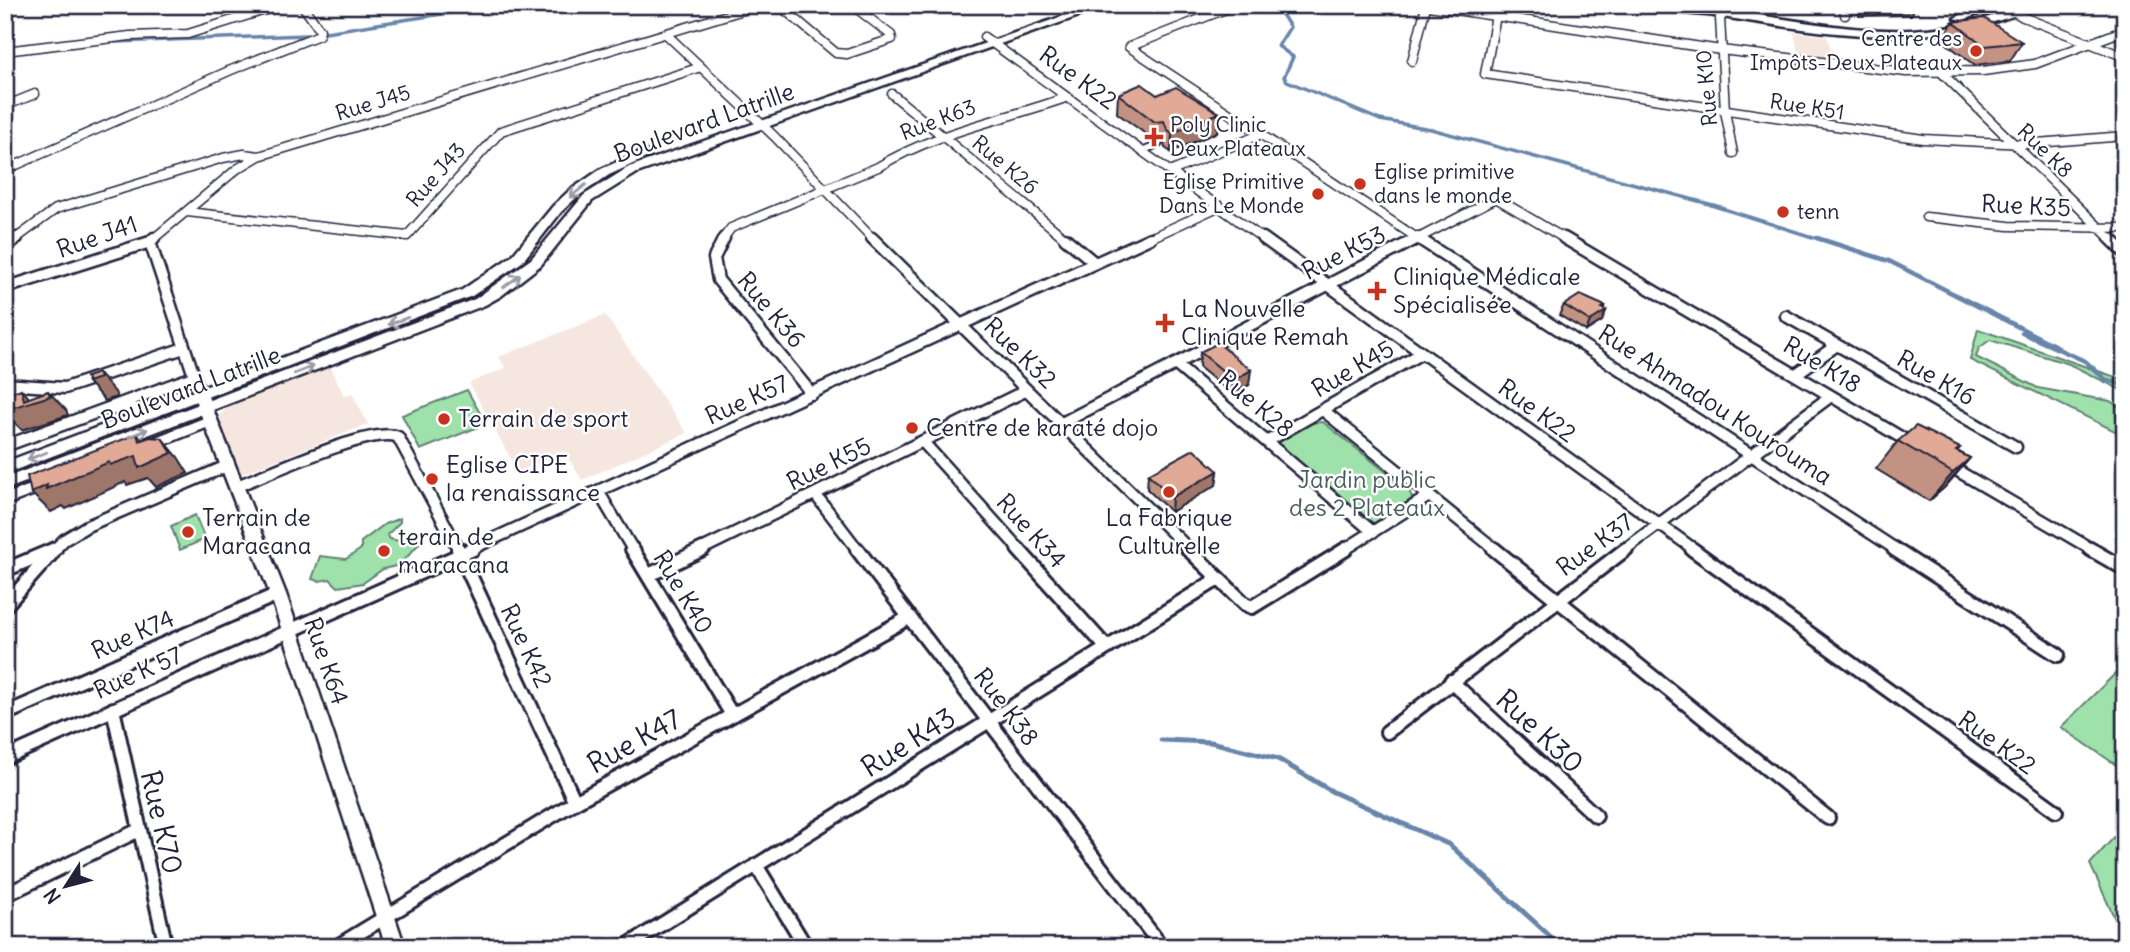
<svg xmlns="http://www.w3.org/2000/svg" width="2130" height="952" font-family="Delius,sans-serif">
<rect width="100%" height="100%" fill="#fff"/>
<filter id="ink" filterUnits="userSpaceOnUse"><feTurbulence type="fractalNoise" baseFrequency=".0143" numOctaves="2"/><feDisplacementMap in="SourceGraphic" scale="14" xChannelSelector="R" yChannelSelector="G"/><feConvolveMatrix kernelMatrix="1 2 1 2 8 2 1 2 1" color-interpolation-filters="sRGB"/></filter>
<g filter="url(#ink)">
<path fill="#f6e6e0" d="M 1794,32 L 1827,36 L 1835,62 L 1799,57 Z
M 605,315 L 687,433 L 582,480 L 564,451 L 518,472 L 469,383 L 506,368 L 499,357 Z
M 330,366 L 344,396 L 352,393 L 368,424 L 241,474 L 219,416 L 231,404 Z"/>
<path fill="#9fe1ab" stroke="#608273" stroke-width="2" d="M 1978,329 L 2121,379 L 2125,382 L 2125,392 L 2069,364 L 1990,340 L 1979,348 L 1976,357 L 2038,388 L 2110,401 L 2125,411 L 2125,436 L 1970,360 Z
M 467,390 L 486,424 L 420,450 L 402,415 Z
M 1323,422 L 1409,490 L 1412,498 L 1410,501 L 1373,525 L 1275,444 L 1309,423 Z
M 195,515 L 205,539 L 180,550 L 171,526 Z
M 400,518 L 400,522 L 387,535 L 390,539 L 399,541 L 419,530 L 423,532 L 424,538 L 400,565 L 383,569 L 363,583 L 338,587 L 330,579 L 319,581 L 312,579 L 320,556 L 346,559 L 361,549 L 361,542 L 385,524 Z
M 2125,664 L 2125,771 L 2061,727 Z
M 2125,825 L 2125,941 L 2090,864 Z"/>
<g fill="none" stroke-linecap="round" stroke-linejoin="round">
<path stroke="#6785a9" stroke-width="3.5" d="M 1276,5 L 1290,27 L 1278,46 L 1293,57 L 1284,77 L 1287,81 L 1380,120 L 1431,129 L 1724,208 L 1711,205 L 1822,240
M 319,33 L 501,5
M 115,42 L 306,35
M 279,47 L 307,36
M 32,154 L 126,112
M 5,166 L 17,160"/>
<path stroke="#6785a9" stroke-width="4.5" d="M 1817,238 L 1889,261 L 2058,347 L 2022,333 L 2085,361 L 2105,379 L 2125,386"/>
<path stroke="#6785a9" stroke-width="5" d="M 1161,740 L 1211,742 L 1278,759 L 1333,792 L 1450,845 L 1562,947"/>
<g stroke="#22223b" stroke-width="9">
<path id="pedestrian" d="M 1143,151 L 1159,144"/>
</g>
<g stroke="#22223b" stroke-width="11">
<path id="minor-far2" d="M 779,5 L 836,53 L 847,54 L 892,39 L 891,35 L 852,5
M 1236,5 L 1129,47 L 1420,240
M 1422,5 L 1721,50 L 1906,72 L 1983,71 L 2035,64 L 2125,30
M 1498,5 L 1485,74 L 1923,139 L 2024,144 L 2125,136
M 1844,5 L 1845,15
M 2003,5 L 2023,17 L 2125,57
M 110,9 L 111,5
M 1720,18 L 1725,111 L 1733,153
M 1720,18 L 1724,14 L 1723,5
M 666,34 L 774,136 L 874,240
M 984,37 L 1265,240
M 5,51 L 130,36 L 188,34 L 281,5
M 1412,61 L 1426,6
M 1942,73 L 2112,240
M 892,94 L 1067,240
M 5,106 L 35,94
M 5,170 L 231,70 L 319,35 L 320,30 L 302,5
M 1172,171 L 1259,135
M 187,212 L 407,236 L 501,131 L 701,67
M 1926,217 L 2009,226 L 2125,228
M 14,240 L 56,209 L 223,158 L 244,154 L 259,156 L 760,5
M 152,240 L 237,169 L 259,156
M 722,240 L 731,228 L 878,167 C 937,131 1004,120 1068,97
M 1146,240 L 1220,206
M 1415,240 L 1496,198 L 1567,240"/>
</g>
<g stroke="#22223b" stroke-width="15">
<path id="minor-far1" d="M 724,238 L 714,258 L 718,280 L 812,394
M 872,238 L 1190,550
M 1065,238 L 1095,263
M 1263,238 L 1695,550
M 1418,238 L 1897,550
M 1564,238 L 1914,445
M 2110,238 L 2125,253
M 150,242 L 200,394
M 5,247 L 17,238
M 5,288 L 150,242 L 154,238
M 1786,316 L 2016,447
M 1175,364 L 1373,532
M 1796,374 L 1837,345
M 5,384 L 65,388 L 184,348
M 112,409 L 159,409
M 1324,411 L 1496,550
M 1062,423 L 1418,238
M 1268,441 L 1422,353
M 923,442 L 1020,550
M 152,444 L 210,421
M 5,446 L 193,377
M 1946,464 L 2093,550
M 237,486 C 266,475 374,425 398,437 L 459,550
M 598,491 L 633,550
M 815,494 L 858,550
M 5,500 L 42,486
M 54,550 L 64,540 L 87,526 L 229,465
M 469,550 L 1150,238
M 700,550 L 1027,390
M 1344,550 L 1429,496
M 1624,550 L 1831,396"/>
</g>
<g stroke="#22223b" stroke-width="18">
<path id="minor" d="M 458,549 L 575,802
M 632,549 L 732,715
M 857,549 L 1162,947
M 1018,549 L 1107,648
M 1188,549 L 1245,604 L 1252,607 L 1346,549
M 1494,549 L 1828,818
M 1692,549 L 2056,811
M 1894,549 L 2058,655
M 2090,549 L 2125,569
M 5,570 L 55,549
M 649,575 L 703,549
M 5,606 L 52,553
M 1451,681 L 1596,816
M 113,709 L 166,947
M 5,714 L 278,594
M 1387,732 L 1626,549
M 5,758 L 473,549
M 756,865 L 806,947
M 5,895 L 139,830
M 336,947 L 575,802 L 910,617
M 625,947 L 1218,579"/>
</g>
<g stroke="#22223b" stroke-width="5">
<path id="tertiary" d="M 200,389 L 207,394 L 286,594 L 405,947 L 386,947 L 270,594 L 193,394 Z"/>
</g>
<g stroke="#22223b" stroke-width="5">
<path id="secondary" d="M 1095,5 L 1110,5 L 637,173 L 592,201 L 541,265 L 501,296 L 485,305 L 5,490 L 5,478 L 475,299 L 531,259 L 584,195 L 629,167 Z
M 1654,5 C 1740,5 1824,33 1911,30 C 1932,29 1954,27 1975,21 C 1996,16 2015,5 2037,5 C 2026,13 2010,17 1997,21 C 1908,49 1813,31 1722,17 C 1704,14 1668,14 1654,5 Z
M 1987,5 L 2002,5 L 1963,20 L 1954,18 Z
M 644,150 L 650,154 L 648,157 L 609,175 L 577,197 L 561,212 L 522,262 L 472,296 L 5,474 L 5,462 L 462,290 L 512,256 L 553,206 L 569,191 L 601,169 Z"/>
</g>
<use href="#pedestrian" stroke="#fff" stroke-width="5"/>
<use href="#minor-far2" stroke="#fff" stroke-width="8"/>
<use href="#minor-far1" stroke="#fff" stroke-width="10"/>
<use href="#minor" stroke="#fff" stroke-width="12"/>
<use href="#tertiary" fill="#fff" fill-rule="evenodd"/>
<use href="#secondary" fill="#fff" fill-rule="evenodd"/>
</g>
<path fill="#c29282" stroke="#22223b" stroke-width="2" d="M 1855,5 L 1915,5 L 1916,6 L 1911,15 L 1859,16 Z
M 1953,22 L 2022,42 L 2010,61 L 1974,65 L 1942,40 Z
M 1118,94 L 1157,95 L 1219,113 L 1217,132 L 1171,152 L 1165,148 L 1163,140 L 1154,140 L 1117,113 Z
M 1564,305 L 1605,306 L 1603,309 L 1606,311 L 1602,321 L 1586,331 L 1559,315 Z
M 1200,352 L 1249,385 L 1232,394 L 1199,367 Z
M 1898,441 L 1960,448 L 1957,451 L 1970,458 L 1945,487 L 1929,501 L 1876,469 Z
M 1218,471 L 1216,485 L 1171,512 L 1147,489 L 1148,474 Z"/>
<path fill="#9e776a" stroke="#22223b" stroke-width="2" d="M 1219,113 L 1217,132 L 1171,152 L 1172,133 Z
M 1605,306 L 1601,314 L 1606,311 L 1602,321 L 1586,331 L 1590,321 Z
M 1251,370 L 1249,385 L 1232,394 L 1234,380 Z
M 98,373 L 115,392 L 117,397 L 105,401 L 88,382 Z
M 21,389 L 32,401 L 48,391 L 66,410 L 68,415 L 22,430 L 5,413 L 5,410 Z
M 137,434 L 154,454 L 162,438 L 178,457 L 188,473 L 156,487 L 148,478 L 127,485 L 125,482 L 66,509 L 63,506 L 51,512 L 31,493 Z
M 1970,458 L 1945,487 L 1929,501 L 1953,473 Z
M 1218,471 L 1216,485 L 1171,512 L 1172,497 Z"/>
<path fill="#e1aa97" stroke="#22223b" stroke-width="2" d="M 1863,5 L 1915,5 L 1916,6 L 1864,7 Z
M 1984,18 L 2022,42 L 1985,46 L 1953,22 Z
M 1142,84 L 1157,95 L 1176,87 L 1219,113 L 1172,133 L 1167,129 L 1164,121 L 1155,122 L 1118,94 Z
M 1580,295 L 1605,306 L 1602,308 L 1606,311 L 1590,321 L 1564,305 Z
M 1218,343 L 1251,370 L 1234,380 L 1200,352 Z
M 98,373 L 100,378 L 88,382 L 86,377 Z
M 21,389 L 24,400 L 48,391 L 50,396 L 5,410 L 5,395 Z
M 1916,426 L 1960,448 L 1956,451 L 1970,458 L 1953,473 L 1898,441 Z
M 137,434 L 139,441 L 150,437 L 162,438 L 172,453 L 139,468 L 136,456 L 110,465 L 109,462 L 46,489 L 47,485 L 31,493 L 27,476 Z
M 1194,449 L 1218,471 L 1172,497 L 1148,474 Z"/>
<defs><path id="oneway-shaft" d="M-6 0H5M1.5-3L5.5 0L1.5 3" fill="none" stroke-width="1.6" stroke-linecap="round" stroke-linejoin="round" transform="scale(1.75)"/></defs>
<g stroke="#9c9ca7">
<use href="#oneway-shaft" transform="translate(578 191) rotate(141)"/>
<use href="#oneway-shaft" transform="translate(512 281) rotate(-36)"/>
<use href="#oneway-shaft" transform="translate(398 321) rotate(160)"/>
<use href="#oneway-shaft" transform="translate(304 370) rotate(-21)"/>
<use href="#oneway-shaft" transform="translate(138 433) rotate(-21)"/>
<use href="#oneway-shaft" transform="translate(37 456) rotate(159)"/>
</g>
</g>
<g fill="#c8321e" stroke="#fff" stroke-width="2.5">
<circle cx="1976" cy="51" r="7"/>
<path d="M1150.5 126.5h7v7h7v7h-7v7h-7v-7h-7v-7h7z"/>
<circle cx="1360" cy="184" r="7"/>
<circle cx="1318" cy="194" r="7"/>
<circle cx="1783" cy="212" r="7"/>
<path d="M1373.5 280.5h7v7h7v7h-7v7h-7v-7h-7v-7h7z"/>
<path d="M1161.5 312.5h7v7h7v7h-7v7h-7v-7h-7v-7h7z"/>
<circle cx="444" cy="419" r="7"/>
<circle cx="912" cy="428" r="7"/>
<circle cx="432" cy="479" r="7"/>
<circle cx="1169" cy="492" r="7"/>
<circle cx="188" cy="532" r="7"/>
<circle cx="384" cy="551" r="7"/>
</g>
<g text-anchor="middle" stroke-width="5" stroke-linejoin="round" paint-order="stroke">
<g font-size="21" fill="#22223b" stroke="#fff" text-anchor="start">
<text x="1962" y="46" text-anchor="end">Centre des<tspan x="1962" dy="24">Impôts-Deux Plateaux</tspan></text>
<text x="1170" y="132">Poly Clinic<tspan x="1170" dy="24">Deux Plateaux</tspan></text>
<text x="1374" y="179">Eglise primitive<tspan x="1374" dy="24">dans le monde</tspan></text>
<text x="1304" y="189" text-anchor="end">Eglise Primitive<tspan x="1304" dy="24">Dans Le Monde</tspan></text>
<text x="1797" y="219">tenn</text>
</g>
<g font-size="21" fill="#22223b" stroke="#fff">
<text transform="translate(1707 88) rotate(-95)" y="7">Rue K10</text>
<text transform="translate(373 103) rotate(-17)" y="7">Rue J45</text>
<text transform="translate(1807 107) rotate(9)" y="7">Rue K51</text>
<text transform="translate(938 120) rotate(-21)" y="7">Rue K63</text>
<text transform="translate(2045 151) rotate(44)" y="7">Rue K8</text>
<text transform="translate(1005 165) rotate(40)" y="7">Rue K26</text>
<text transform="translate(436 175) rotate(-49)" y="7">Rue J43</text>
</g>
<g font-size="24" fill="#22223b" stroke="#fff">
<text transform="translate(1078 78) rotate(36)" y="8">Rue K22</text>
<text transform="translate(704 123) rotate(-20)" y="8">Boulevard Latrille</text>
<text transform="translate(2026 206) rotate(3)" y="8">Rue K35</text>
<text transform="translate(97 237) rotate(-19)" y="8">Rue J41</text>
<text transform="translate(1344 253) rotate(-27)" y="8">Rue K53</text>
<text transform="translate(771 310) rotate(50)" y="8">Rue K36</text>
<text transform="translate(1020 353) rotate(44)" y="8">Rue K32</text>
<text transform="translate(1822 365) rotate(31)" y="8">Rue K18</text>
<text transform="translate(1353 369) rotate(-30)" y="8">Rue K45</text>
<text transform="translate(1936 378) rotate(30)" y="8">Rue K16</text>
<text transform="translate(191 388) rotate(-21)" y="8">Boulevard Latrille</text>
<text transform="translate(747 400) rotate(-24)" y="8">Rue K57</text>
<text transform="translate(1256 404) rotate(40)" y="8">Rue K28</text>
<text transform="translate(1715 405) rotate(33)" y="8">Rue Ahmadou Kourouma</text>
<text transform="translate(1537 411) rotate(36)" y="8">Rue K22</text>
<text transform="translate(829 464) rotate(-26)" y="8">Rue K55</text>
<text transform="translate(1031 531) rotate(48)" y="8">Rue K34</text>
<text transform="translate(1595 545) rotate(-36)" y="8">Rue K37</text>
<text transform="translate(683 592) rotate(59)" y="8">Rue K40</text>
<text transform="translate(133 635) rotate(-24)" y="8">Rue K74</text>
<text transform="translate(526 646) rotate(65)" y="8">Rue K42</text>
<text transform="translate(326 661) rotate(71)" y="8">Rue K64</text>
<text transform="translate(138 673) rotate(-24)" y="8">Rue K 57</text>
<text transform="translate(1006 707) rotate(53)" y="8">Rue K38</text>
<text transform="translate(1997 743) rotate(36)" y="8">Rue K22</text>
</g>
<g font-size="24" fill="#22223b" stroke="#fff" text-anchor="start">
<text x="1393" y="285">Clinique Médicale<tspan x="1393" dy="28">Spécialisée</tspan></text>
<text x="1181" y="317">La Nouvelle<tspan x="1181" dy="28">Clinique Remah</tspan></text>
<text x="458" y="427">Terrain de sport</text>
<text x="926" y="436">Centre de karaté dojo</text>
<text x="446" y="473">Eglise CIPE<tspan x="446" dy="28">la renaissance</tspan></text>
<text x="202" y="526">Terrain de<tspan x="202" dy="28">Maracana</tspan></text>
<text x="1169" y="526" text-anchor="middle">La Fabrique<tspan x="1169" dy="28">Culturelle</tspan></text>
<text x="398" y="545">terain de<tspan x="398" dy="28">maracana</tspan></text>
</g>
<g font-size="24" fill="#485b5d" stroke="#fff">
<text x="1367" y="488">Jardin public<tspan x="1367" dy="28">des 2 Plateaux</tspan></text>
</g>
<g font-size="28" fill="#22223b" stroke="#fff">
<text transform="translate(1540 731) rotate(43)" y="10">Rue K30</text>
<text transform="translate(634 741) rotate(-29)" y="10">Rue K47</text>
<text transform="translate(908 742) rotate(-32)" y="10">Rue K43</text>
<text transform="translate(162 822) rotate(77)" y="10">Rue K70</text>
</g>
</g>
<rect width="2130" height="952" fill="none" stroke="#fff" stroke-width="28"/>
<rect x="14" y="14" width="2102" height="924" fill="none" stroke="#22223b" stroke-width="2.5" filter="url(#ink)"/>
<g transform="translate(66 886) rotate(234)" stroke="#ffffff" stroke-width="5" paint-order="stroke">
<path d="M0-5L12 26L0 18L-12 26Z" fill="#22223b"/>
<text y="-10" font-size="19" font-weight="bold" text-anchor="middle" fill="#22223b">N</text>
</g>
</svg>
